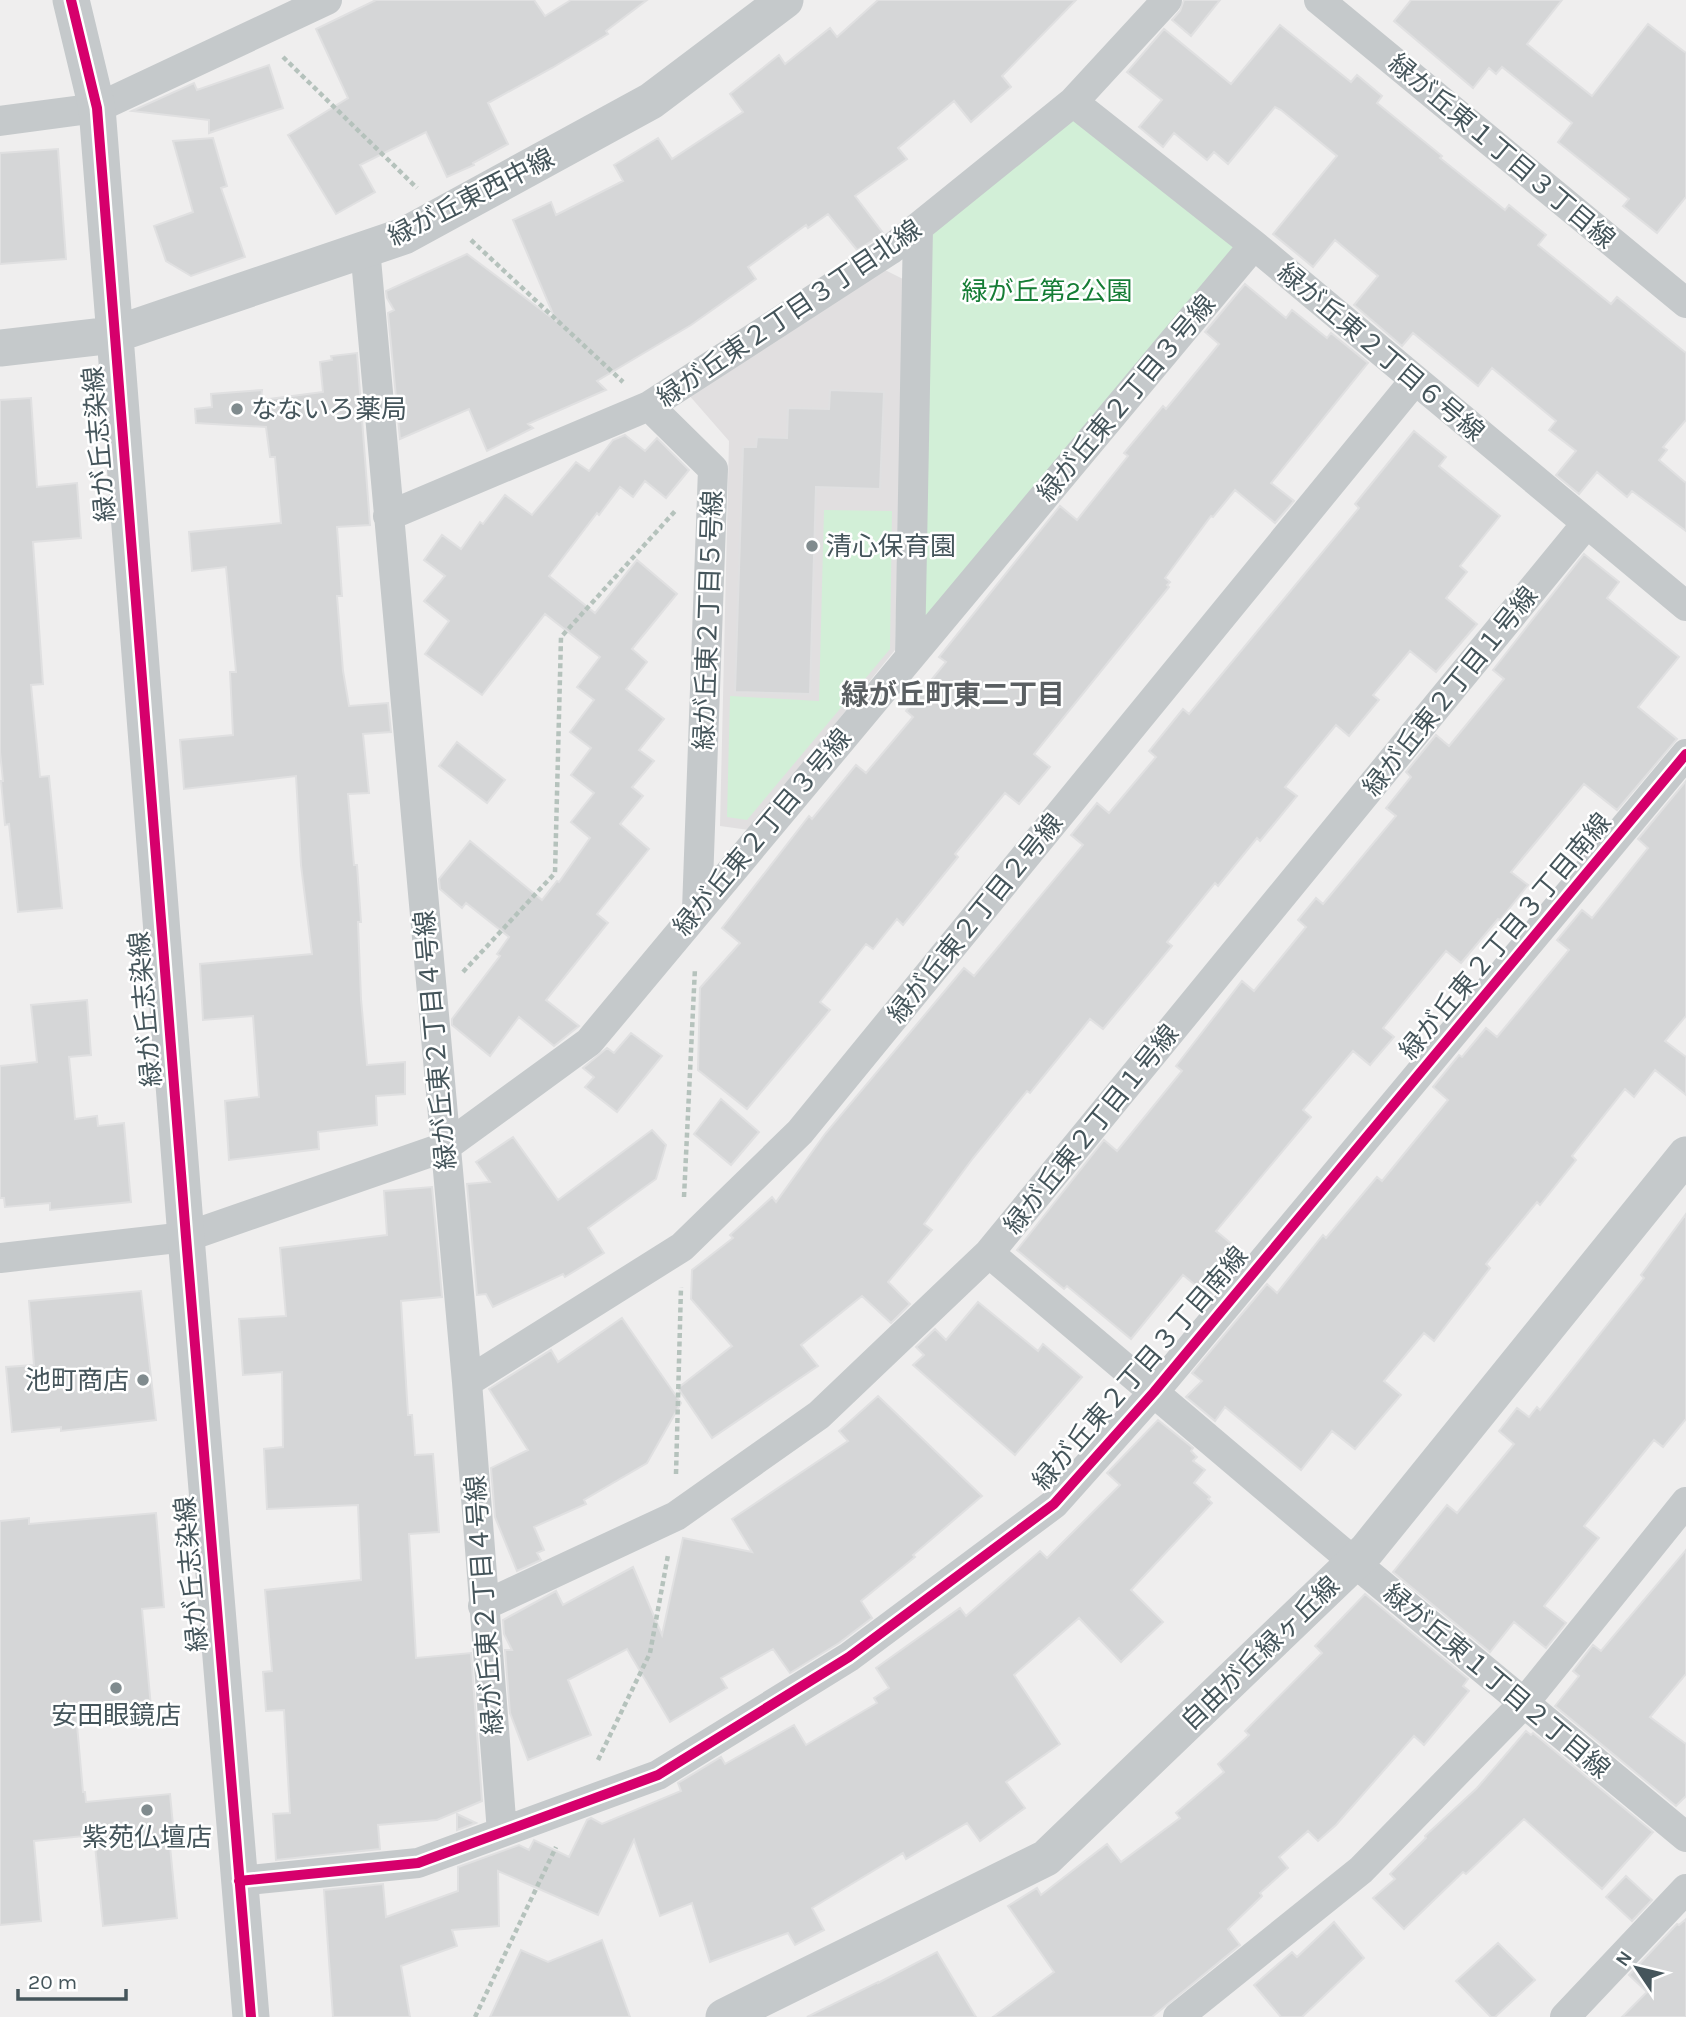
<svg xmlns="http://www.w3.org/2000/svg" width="1686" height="2017" font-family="Karla,'Noto Sans JP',sans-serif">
<rect width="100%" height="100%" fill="#efeeee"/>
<path fill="#e1dfe0" d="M 883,269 L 905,280 L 895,650 L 749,830 L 720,826 L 729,441 L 688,394 Z"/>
<path fill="#d2efd7" d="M 1073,102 L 1254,245 L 910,655 L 918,228 Z
M 824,510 L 892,511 L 890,649 L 747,820 L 727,817 L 730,696 L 819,701 Z"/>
<path fill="#d5d6d7" stroke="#e0e0e1" stroke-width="2" d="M 376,0 L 534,0 L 545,16 L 571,0 L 647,0 L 606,31 L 608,34 L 552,68 L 488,103 L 508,144 L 473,163 L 474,165 L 447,177 L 426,132 L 360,165 L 375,192 L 336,214 L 288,135 L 348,98 L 316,29 Z
M 878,0 L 1076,0 L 1002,76 L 1011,87 L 971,122 L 954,101 L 898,148 L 907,159 L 855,196 L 883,233 L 880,236 L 857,250 L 828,214 L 808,228 L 806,225 L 748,267 L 756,279 L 691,325 L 597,381 L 606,390 L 528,424 L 533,428 L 487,451 L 469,409 L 400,439 L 388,313 L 394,310 L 387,298 L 386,291 L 467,254 L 556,321 L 513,220 L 551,202 L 556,215 L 623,181 L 614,165 L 658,138 L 672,159 L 743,112 L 730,94 L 779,55 L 785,64 L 830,28 L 837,37 Z
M 1184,0 L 1220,0 L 1191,36 L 1172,20 L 1180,11 Z
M 1411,0 L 1562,0 L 1527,44 L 1592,96 L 1648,24 L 1686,53 L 1686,197 L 1657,233 L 1623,206 L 1629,199 L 1558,142 L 1572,123 L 1502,67 L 1496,74 L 1489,68 L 1473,88 L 1394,21 Z
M 1280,25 L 1351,82 L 1357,75 L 1382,96 L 1377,103 L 1442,156 L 1440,158 L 1505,210 L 1509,205 L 1546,235 L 1538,245 L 1611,304 L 1617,297 L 1686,353 L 1686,420 L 1663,447 L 1667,450 L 1659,460 L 1686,483 L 1686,531 L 1632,491 L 1627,497 L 1597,472 L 1579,494 L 1556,475 L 1576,451 L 1549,430 L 1556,421 L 1492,368 L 1478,386 L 1413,333 L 1402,346 L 1354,305 L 1378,276 L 1335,240 L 1313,267 L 1273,234 L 1337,156 L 1281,110 L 1275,107 L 1228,164 L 1214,152 L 1207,160 L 1174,133 L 1163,147 L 1139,127 L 1162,100 L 1127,72 L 1164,29 L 1231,84 Z
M 269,65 L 283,108 L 209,133 L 209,120 L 132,111 L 194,83 L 197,90 Z
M 213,138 L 227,186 L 221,188 L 245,257 L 191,276 L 166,261 L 154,226 L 193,212 L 173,141 Z
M 58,149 L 66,259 L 0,264 L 0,153 Z
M 1245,284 L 1286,318 L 1292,310 L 1327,338 L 1331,333 L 1368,363 L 1271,483 L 1294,501 L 1275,523 L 1235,490 L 1213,517 L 1211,516 L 1165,578 L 1170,582 L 1167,585 L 1169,587 L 1034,754 L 1050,767 L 1019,804 L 1005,793 L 955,854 L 958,857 L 903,925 L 897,919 L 873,949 L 866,944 L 820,1002 L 830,1010 L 747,1109 L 698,1070 L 700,988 L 740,943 L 722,928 L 809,816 L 812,819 L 856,765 L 866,773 L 913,717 L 906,711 L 946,662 L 939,657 L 1060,506 L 1077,520 L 1128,456 L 1124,453 L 1163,406 L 1166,409 L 1219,344 L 1205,332 Z
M 357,353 L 370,525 L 337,527 L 342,596 L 337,596 L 343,671 L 349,706 L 388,703 L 391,732 L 363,734 L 369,793 L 348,794 L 354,865 L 357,865 L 361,922 L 358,922 L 361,999 L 367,1065 L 405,1062 L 405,1094 L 376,1096 L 377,1125 L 318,1132 L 319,1149 L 229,1160 L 225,1101 L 259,1097 L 253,1016 L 203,1020 L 200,964 L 312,954 L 301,865 L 296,776 L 184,789 L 180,740 L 233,735 L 230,672 L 236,672 L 226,567 L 192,571 L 189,532 L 281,523 L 275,457 L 270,457 L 266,427 L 196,423 L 195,409 L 212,407 L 211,394 L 262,390 L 261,400 L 323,392 L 320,362 L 332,360 L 331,356 Z
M 830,390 L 884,392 L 880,489 L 816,487 L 810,694 L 735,692 L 743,447 L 756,447 L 757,437 L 787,438 L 788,408 L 829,409 Z
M 31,398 L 37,487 L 77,483 L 81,538 L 33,542 L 43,684 L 31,685 L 40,777 L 49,776 L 62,908 L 18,912 L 9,824 L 5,825 L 1,781 L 3,781 L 0,752 L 0,400 Z
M 1414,431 L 1446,457 L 1439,466 L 1500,516 L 1460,566 L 1467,572 L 1446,598 L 1477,624 L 1436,672 L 1410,651 L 1373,695 L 1379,700 L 1349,736 L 1336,725 L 1285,787 L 1297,796 L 1260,841 L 1257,838 L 1218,886 L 1215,883 L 1167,942 L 1172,946 L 1103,1029 L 1090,1019 L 1030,1093 L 1027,1091 L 973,1158 L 924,1224 L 932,1230 L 888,1282 L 910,1304 L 891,1323 L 862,1296 L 801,1345 L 818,1366 L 712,1438 L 678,1388 L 732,1346 L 691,1299 L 692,1270 L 733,1238 L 730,1235 L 772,1197 L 776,1202 L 825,1134 L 964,968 L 974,976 L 1083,845 L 1071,835 L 1097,803 L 1109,813 L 1156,757 L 1149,751 L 1183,709 L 1189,714 L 1359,508 L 1355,504 Z
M 625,435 L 645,451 L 657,438 L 689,470 L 666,498 L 645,481 L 633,497 L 620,487 L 599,515 L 597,513 L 549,576 L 595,613 L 637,560 L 677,594 L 632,649 L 647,662 L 626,689 L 664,719 L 639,750 L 654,761 L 632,787 L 643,796 L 620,824 L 649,849 L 597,914 L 608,923 L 546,1000 L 579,1026 L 554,1046 L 519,1017 L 490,1056 L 452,1025 L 452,1019 L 500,956 L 497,954 L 509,937 L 466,903 L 462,908 L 440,889 L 439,879 L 470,841 L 542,900 L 557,881 L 559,882 L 590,838 L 571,822 L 594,793 L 571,775 L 591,748 L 570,732 L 594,700 L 577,687 L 600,657 L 545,614 L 482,695 L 425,654 L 449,621 L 424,601 L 445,576 L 424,560 L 442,535 L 461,549 L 480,522 L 483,524 L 505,495 L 532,515 L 576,462 L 589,471 L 613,440 Z
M 1584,554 L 1619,582 L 1607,598 L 1679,657 L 1638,707 L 1677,739 L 1617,810 L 1584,784 L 1511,872 L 1528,885 L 1500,920 L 1498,919 L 1461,963 L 1446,951 L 1383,1028 L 1394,1037 L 1370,1065 L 1353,1051 L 1303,1110 L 1311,1117 L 1216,1231 L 1239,1250 L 1234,1257 L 1239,1262 L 1210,1297 L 1183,1275 L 1131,1339 L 1067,1286 L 1064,1289 L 1017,1250 L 1104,1140 L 1117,1151 L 1182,1071 L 1176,1066 L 1242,981 L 1254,991 L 1306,927 L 1298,920 L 1316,898 L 1323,904 L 1396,816 L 1386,808 L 1411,777 L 1406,772 L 1436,735 L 1449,746 L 1504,679 L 1493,670 Z
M 457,742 L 505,780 L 487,803 L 439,766 Z
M 1686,781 L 1686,1016 L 1665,1041 L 1686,1057 L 1686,1095 L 1655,1070 L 1634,1097 L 1625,1089 L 1572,1156 L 1576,1160 L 1540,1205 L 1537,1202 L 1486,1264 L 1490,1268 L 1434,1341 L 1424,1333 L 1384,1381 L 1401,1395 L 1355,1449 L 1332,1431 L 1301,1470 L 1225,1407 L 1215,1421 L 1186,1397 L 1202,1381 L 1192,1373 L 1267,1284 L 1277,1293 L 1323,1235 L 1326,1238 L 1377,1177 L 1382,1181 L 1448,1100 L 1433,1087 L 1459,1055 L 1462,1057 L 1486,1028 L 1497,1037 L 1569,950 L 1557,940 L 1582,910 L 1592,918 L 1648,848 L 1638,839 Z
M 87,1000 L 91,1055 L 69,1057 L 75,1119 L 97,1116 L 98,1126 L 124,1123 L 131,1202 L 50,1210 L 50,1203 L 5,1207 L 4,1198 L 0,1198 L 0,1066 L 37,1062 L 31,1005 Z
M 631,1033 L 662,1056 L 617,1112 L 585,1087 L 594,1077 L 583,1068 L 607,1048 L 614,1053 Z
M 721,1099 L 759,1132 L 731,1165 L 694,1134 Z
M 652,1130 L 666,1145 L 656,1179 L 588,1228 L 604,1253 L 565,1277 L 563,1274 L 493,1307 L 486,1294 L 477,1295 L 467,1184 L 490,1182 L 476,1162 L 513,1137 L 558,1200 Z
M 432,1187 L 442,1297 L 401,1301 L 408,1415 L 412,1415 L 415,1455 L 433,1454 L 439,1532 L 409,1534 L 416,1658 L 471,1653 L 482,1801 L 437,1820 L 378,1825 L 380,1849 L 276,1860 L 273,1814 L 290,1813 L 284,1710 L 266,1711 L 263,1672 L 272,1671 L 265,1590 L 361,1580 L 358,1505 L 267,1509 L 264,1449 L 283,1447 L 282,1372 L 243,1375 L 239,1319 L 286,1316 L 280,1248 L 387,1235 L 384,1191 Z
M 1686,1214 L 1686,1419 L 1663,1447 L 1654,1440 L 1584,1526 L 1599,1538 L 1544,1606 L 1566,1623 L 1546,1648 L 1514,1622 L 1490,1652 L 1393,1572 L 1447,1505 L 1457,1513 L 1514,1444 L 1499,1431 L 1517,1408 L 1529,1417 L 1537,1407 L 1540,1410 L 1644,1278 L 1641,1275 Z
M 141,1291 L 156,1420 L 61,1431 L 61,1427 L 12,1432 L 6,1367 L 34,1365 L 29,1301 Z
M 978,1302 L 1038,1351 L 1043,1344 L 1082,1377 L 1015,1455 L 913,1365 L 924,1355 L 916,1347 L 935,1329 L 946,1340 Z
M 622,1318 L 681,1403 L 647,1463 L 584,1500 L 586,1504 L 534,1527 L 544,1550 L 537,1553 L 541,1560 L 517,1571 L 495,1517 L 491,1468 L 528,1450 L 489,1389 L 551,1350 L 558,1362 Z
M 878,1396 L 982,1496 L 913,1555 L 915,1557 L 861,1601 L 872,1618 L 839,1643 L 790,1673 L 773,1649 L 721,1678 L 727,1688 L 670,1722 L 627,1649 L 568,1680 L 591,1735 L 528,1760 L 510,1713 L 505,1650 L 512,1650 L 504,1634 L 503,1620 L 556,1591 L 563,1605 L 633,1567 L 662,1635 L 683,1538 L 752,1552 L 732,1519 L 848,1441 L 839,1431 Z
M 1158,1420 L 1193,1448 L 1191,1451 L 1197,1457 L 1193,1461 L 1205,1470 L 1194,1483 L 1210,1497 L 1208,1499 L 1212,1503 L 1131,1590 L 1163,1622 L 1121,1662 L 1079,1618 L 1014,1675 L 1060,1744 L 1006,1782 L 1025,1808 L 980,1841 L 967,1823 L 906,1859 L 903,1853 L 812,1908 L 824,1930 L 795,1945 L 788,1933 L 710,1962 L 692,1903 L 660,1916 L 634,1840 L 598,1915 L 498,1871 L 499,1926 L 452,1930 L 457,1946 L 401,1966 L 410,2017 L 333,2017 L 324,1890 L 383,1884 L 386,1917 L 458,1891 L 458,1867 L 519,1845 L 529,1850 L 534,1840 L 569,1857 L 587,1820 L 591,1818 L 602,1824 L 681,1791 L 678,1783 L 721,1757 L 725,1764 L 794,1725 L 806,1745 L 877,1703 L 874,1698 L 889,1688 L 876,1668 L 960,1608 L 966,1616 L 1040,1551 L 1047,1558 L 1120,1485 L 1107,1473 Z
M 156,1513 L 164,1607 L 142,1609 L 151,1707 L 76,1714 L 83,1792 L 85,1792 L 86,1802 L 170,1794 L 175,1846 L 170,1846 L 177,1918 L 103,1926 L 94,1835 L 34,1841 L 41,1921 L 0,1925 L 0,1521 L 29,1518 L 29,1524 Z
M 1686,1550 L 1686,1674 L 1650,1717 L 1686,1744 L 1686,1796 L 1676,1806 L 1555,1706 L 1579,1676 L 1573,1671 L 1593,1645 L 1601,1651 Z
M 1365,1594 L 1468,1679 L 1463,1686 L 1469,1691 L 1424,1745 L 1414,1736 L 1336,1825 L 1318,1841 L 1308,1831 L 1279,1857 L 1288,1868 L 1260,1893 L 1262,1896 L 1228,1929 L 1240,1945 L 1152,2017 L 993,2017 L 1054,1972 L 1008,1906 L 1037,1888 L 1041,1895 L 1107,1844 L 1121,1862 L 1180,1818 L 1176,1813 L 1224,1772 L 1218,1764 L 1249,1735 L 1245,1731 L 1322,1653 L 1315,1646 Z
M 1526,1731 L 1531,1735 L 1533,1733 L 1653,1832 L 1602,1889 L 1524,1819 L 1466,1874 L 1463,1872 L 1404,1929 L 1373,1898 L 1395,1879 L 1390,1874 L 1426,1838 L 1425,1836 L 1477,1788 Z
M 457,1814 L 476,1823 L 457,1830 Z
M 1626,1876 L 1652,1900 L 1632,1921 L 1606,1897 Z
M 1686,1919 L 1686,2017 L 1622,2017 L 1647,1992 L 1629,1975 L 1677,1924 L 1679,1925 Z
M 1334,1922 L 1364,1958 L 1302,2017 L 1281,2017 L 1254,1985 L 1292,1952 L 1297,1957 Z
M 602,1940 L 630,2017 L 490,2017 L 521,1950 L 548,1962 Z
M 1498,1943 L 1535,1980 L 1495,2017 L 1491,2017 L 1456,1981 Z
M 937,1952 L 976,2017 L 807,2017 L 878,1982 L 878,1983 Z"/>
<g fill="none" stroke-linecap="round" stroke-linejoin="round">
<path stroke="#b5c2bc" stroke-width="4.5" stroke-dasharray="5 3.5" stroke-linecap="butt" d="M 283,57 L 417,188
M 471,240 L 623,382
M 463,972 L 555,873 L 561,637 L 677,509
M 684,1197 L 695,968
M 676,1474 L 681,1287
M 598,1760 L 650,1653 L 668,1555
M 475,2017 L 556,1847"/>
<path stroke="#c5c9cb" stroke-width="30" d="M 1319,0 L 1686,303
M 1073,102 L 1254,245 L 1686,606
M 0,121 L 97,108 L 327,0
M 365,248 L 467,1382 L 502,1832
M 649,406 L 713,469 L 697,910
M 388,516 L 649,406 L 890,250 L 1073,102 L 1167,0
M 910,655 L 918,228
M 989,1253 L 1354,1562 L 1686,1837
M 0,1258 L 186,1237 L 445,1147 L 589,1042 L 1254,245
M 467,1382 L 682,1247 L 800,1132 L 1415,380
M 483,1606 L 676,1516 L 819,1415 L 989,1253 L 1587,523
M 239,1881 L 418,1863 L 658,1775 L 849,1657 L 1054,1504 L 1154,1392 L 1686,754
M 1178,2017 L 1361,1870 L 1524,1703 L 1686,1502
M 1565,2017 L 1686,1889"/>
<path stroke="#c5c9cb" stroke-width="37" d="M 71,0 L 97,108 L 186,1237 L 251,2017
M 0,348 L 113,335 L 404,236 L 651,101 L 785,0
M 724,2017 L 1046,1858 L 1367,1550 L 1686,1155"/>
<g stroke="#fff" stroke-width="15">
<path id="cycleway" d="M 71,0 L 97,108 L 186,1237 L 251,2017
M 239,1881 L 418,1863 L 658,1775 L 849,1657 L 1054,1504 L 1154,1392 L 1686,754"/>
</g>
<use href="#cycleway" stroke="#d6006c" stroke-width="10"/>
</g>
<g fill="#808b8e" stroke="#fff" stroke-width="2.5">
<circle cx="237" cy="409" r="7"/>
<circle cx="812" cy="546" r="7"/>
<circle cx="143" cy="1380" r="7"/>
<circle cx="116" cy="1688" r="7"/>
<circle cx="147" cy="1810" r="7"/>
</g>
<g text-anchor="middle" stroke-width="5" stroke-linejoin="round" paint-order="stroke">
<g font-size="26" fill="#45555b" stroke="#fff">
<text transform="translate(1502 151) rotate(40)" y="9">緑が丘東１丁目３丁目線</text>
<text transform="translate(471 197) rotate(-27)" y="9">緑が丘東西中線</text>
<text transform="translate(789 313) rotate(-34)" y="9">緑が丘東２丁目３丁目北線</text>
<text transform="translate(1381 352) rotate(40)" y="9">緑が丘東２丁目６号線</text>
<text transform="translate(1126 398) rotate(-50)" y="9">緑が丘東２丁目３号線</text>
<text transform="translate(99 444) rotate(-95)" y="9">緑が丘志染線</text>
<text transform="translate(708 620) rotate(-88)" y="9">緑が丘東２丁目５号線</text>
<text transform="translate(1450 691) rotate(-51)" y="9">緑が丘東２丁目１号線</text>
<text transform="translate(762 832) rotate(-50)" y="9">緑が丘東２丁目３号線</text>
<text transform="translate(975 918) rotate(-51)" y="9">緑が丘東２丁目２号線</text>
<text transform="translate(1505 936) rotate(-50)" y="9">緑が丘東２丁目３丁目南線</text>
<text transform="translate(145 1009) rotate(-95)" y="9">緑が丘志染線</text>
<text transform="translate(435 1040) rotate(-95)" y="9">緑が丘東２丁目４号線</text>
<text transform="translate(1091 1129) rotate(-51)" y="9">緑が丘東２丁目１号線</text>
<text transform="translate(1140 1368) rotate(-49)" y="9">緑が丘東２丁目３丁目南線</text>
<text transform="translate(191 1574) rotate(-95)" y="9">緑が丘志染線</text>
<text transform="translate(484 1605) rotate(-94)" y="9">緑が丘東２丁目４号線</text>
<text transform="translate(1260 1653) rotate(-44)" y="9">自由が丘緑ヶ丘線</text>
<text transform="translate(1497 1681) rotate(40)" y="9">緑が丘東１丁目２丁目線</text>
</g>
<g font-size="26" fill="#157d35" stroke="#fff">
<text x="1047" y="300">緑が丘第2公園</text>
</g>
<g font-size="26" fill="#45555b" stroke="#fff" text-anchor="start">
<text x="251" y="418">なないろ薬局</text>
<text x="826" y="555">清心保育園</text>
<text x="129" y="1389" text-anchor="end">池町商店</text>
<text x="116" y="1724" text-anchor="middle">安田眼鏡店</text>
<text x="147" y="1846" text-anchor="middle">紫苑仏壇店</text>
</g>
<g font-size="28" font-weight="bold" fill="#5a5f62" stroke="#fff">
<text x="953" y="704">緑が丘町東二丁目</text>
</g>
</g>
<g transform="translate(1637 1968) rotate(305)" stroke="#ffffff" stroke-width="5" paint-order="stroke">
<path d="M0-5L12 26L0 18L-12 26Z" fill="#45555b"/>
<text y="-10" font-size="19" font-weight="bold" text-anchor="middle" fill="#45555b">N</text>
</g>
<path d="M18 1989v10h108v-10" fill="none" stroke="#45555b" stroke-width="3.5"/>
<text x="28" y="1989" font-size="21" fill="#45555b" stroke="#ffffff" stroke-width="5" paint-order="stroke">20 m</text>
</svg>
